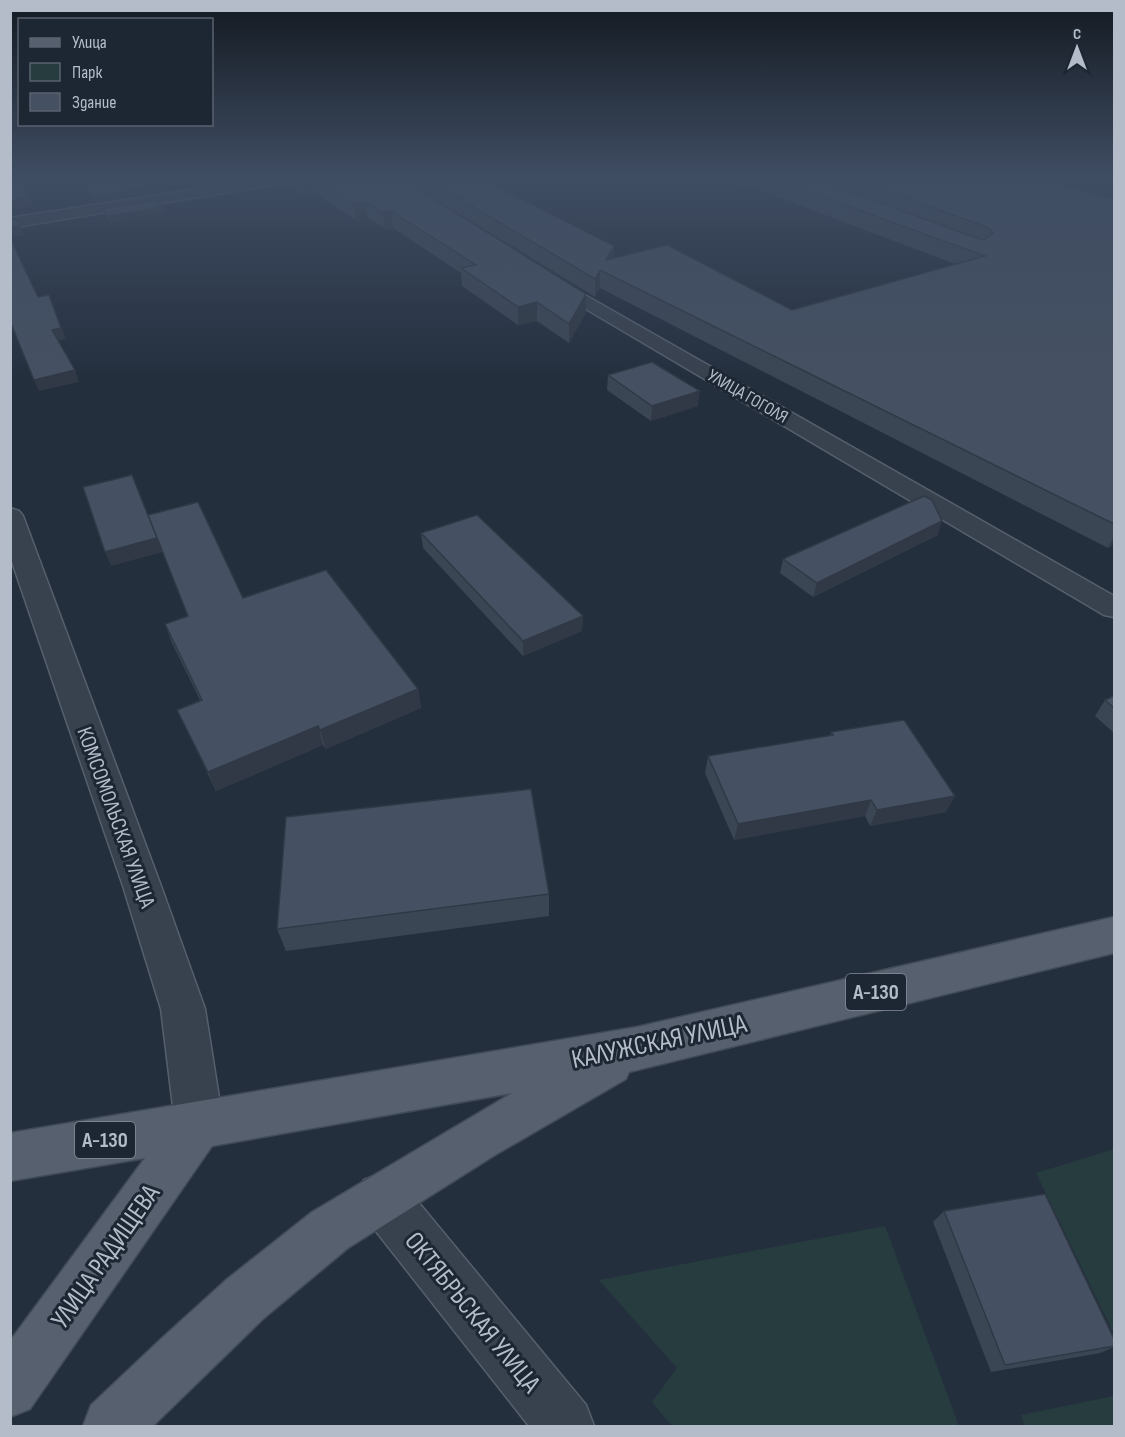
<svg xmlns="http://www.w3.org/2000/svg" width="1125" height="1437" font-family="'Sofia Sans Condensed',sans-serif">
<rect width="100%" height="100%" fill="#242f3e"/>
<path fill="#263c3f" d="M 1114,1149 L 1114,1334 L 1036,1173 Z
M 885,1226 L 959,1426 L 672,1426 L 652,1402 L 677,1368 L 599,1280 Z
M 1114,1396 L 1114,1426 L 1025,1426 L 1021,1415 Z"/>
<g fill="none" stroke-linecap="round" stroke-linejoin="round">
<g stroke="#565f6c" stroke-width="3">
<path id="minor" d="M 274,177 L 305,177 L 298,181 L 10,228 L 10,218 Z
M 548,274 L 1114,596 L 1114,617 L 1104,615 L 542,283 L 539,279 L 542,275 Z
M 10,508 L 19,511 L 23,516 L 161,886 L 205,1009 L 223,1123 L 216,1140 L 199,1147 L 182,1140 L 175,1123 L 161,1009 L 123,886 L 10,556 Z
M 382,1173 L 400,1180 L 586,1405 L 594,1426 L 529,1426 L 364,1216 L 357,1198 L 364,1180 Z"/>
</g>
<g stroke="#414a57" stroke-width="3">
<path id="major" d="M 1114,917 L 1114,953 L 629,1072 L 626,1079 L 495,1155 L 348,1248 L 264,1318 L 153,1426 L 83,1426 L 91,1405 L 162,1338 L 226,1280 L 312,1212 L 512,1093 L 212,1146 L 30,1409 L 10,1417 L 10,1341 L 145,1158 L 10,1181 L 10,1133 L 637,1027 Z"/>
</g>
<use href="#minor" fill="#38414e" fill-rule="evenodd"/>
<use href="#major" fill="#56606e" fill-rule="evenodd"/>
</g>
<path fill="#3b4654" d="M 288,177 L 398,177 L 586,294 L 586,312 L 569,343 L 537,321 L 518,325 L 462,286 L 461,273 L 393,228 L 385,229 L 368,218 L 356,220 L 315,193 L 302,195 L 290,185 Z
M 399,177 L 478,177 L 614,246 L 614,258 L 792,310 L 955,264 L 749,186 L 743,187 L 716,177 L 1051,177 L 1049,182 L 1114,198 L 1114,544 L 1108,548 L 600,288 L 595,297 Z
M 85,184 L 149,194 L 96,202 L 87,190 Z
M 163,207 L 165,213 L 110,222 L 105,215 L 103,209 Z
M 608,375 L 698,406 L 651,421 L 607,390 Z
M 421,533 L 583,616 L 582,631 L 523,656 L 423,548 Z
M 938,535 L 813,597 L 780,573 L 783,559 Z
M 243,598 L 418,689 L 421,708 L 326,749 L 323,745 L 216,791 L 177,710 L 200,700 L 172,643 L 165,624 Z
M 1114,696 L 1114,733 L 1095,716 L 1105,700 Z
M 831,732 L 946,812 L 870,826 L 865,816 L 734,840 L 705,773 L 708,756 L 830,736 Z
M 549,894 L 549,916 L 286,951 L 277,929 Z
M 944,1211 L 1114,1339 L 1114,1347 L 1100,1353 L 991,1372 L 933,1222 Z"/>
<path fill="#303945" d="M 312,177 L 315,193 L 302,195 L 299,179 Z
M 744,177 L 750,177 L 749,186 L 743,187 Z
M 147,188 L 149,194 L 96,202 L 94,196 Z
M 30,197 L 34,206 L 11,210 L 13,215 L 10,217 L 10,200 Z
M 365,202 L 368,218 L 356,220 L 354,204 Z
M 163,207 L 165,213 L 110,222 L 108,216 Z
M 391,211 L 393,228 L 385,229 L 383,213 Z
M 20,226 L 23,235 L 10,237 L 10,227 Z
M 614,246 L 614,264 L 606,260 Z
M 600,270 L 600,288 L 595,297 L 595,279 Z
M 586,294 L 586,312 L 569,343 L 569,324 Z
M 49,295 L 66,339 L 57,341 L 52,330 Z
M 537,302 L 537,321 L 518,325 L 518,307 Z
M 75,370 L 79,382 L 39,391 L 34,380 Z
M 700,391 L 698,406 L 651,421 L 652,406 Z
M 942,521 L 938,535 L 813,597 L 817,583 Z
M 1114,536 L 1114,544 L 1108,548 Z
M 157,538 L 163,552 L 111,566 L 105,552 Z
M 583,616 L 582,631 L 523,656 L 523,641 Z
M 418,689 L 421,708 L 326,749 L 320,730 Z
M 318,726 L 323,745 L 216,791 L 208,772 Z
M 955,796 L 946,812 L 870,826 L 877,810 Z
M 871,800 L 865,816 L 734,840 L 738,824 Z"/>
<path fill="#455162" stroke="#303945" stroke-width="1.5" d="M 10,177 L 18,177 L 30,197 L 10,200 Z
M 137,177 L 147,188 L 94,196 L 85,184 Z
M 296,177 L 398,177 L 586,294 L 569,324 L 537,302 L 518,307 L 461,268 L 476,265 L 391,211 L 383,213 L 365,202 L 354,204 L 312,177 L 299,179 Z
M 423,177 L 478,177 L 614,246 L 606,260 L 667,245 L 792,310 L 985,256 L 768,177 L 810,177 L 976,238 L 984,240 L 993,233 L 989,228 L 848,177 L 1021,177 L 1053,183 L 1114,198 L 1114,524 L 600,270 L 595,279 Z
M 157,200 L 163,207 L 108,216 L 103,209 Z
M 16,219 L 20,226 L 10,227 L 10,220 Z
M 10,238 L 38,297 L 49,295 L 61,328 L 52,330 L 75,370 L 34,380 L 10,321 Z
M 652,362 L 700,391 L 652,406 L 608,375 Z
M 132,475 L 157,538 L 105,552 L 83,487 Z
M 924,496 L 932,500 L 942,521 L 817,583 L 783,559 Z
M 198,502 L 243,598 L 326,570 L 418,689 L 320,730 L 318,726 L 208,772 L 177,710 L 202,700 L 165,624 L 188,616 L 148,515 Z
M 477,515 L 583,616 L 523,641 L 421,533 Z
M 1114,696 L 1114,708 L 1105,700 Z
M 904,720 L 955,796 L 877,810 L 871,800 L 738,824 L 708,756 L 833,735 L 831,732 Z
M 531,789 L 549,894 L 277,929 L 286,817 Z
M 1045,1194 L 1114,1339 L 1114,1346 L 1005,1365 L 944,1211 Z"/>
<linearGradient id="sky" x2="0" y2="1"><stop stop-color="#141a22"/><stop offset="0.47" stop-color="#3f4d63"/><stop offset="1" stop-color="#3f4d63" stop-opacity="0"/></linearGradient>
<rect width="1125" height="378" fill="url(#sky)"/>
<g text-anchor="middle" stroke-width="6" stroke-linejoin="round" paint-order="stroke">
<g font-size="18" fill="#b4bcc9" stroke="#1d2633">
<text transform="translate(748 396) rotate(30)" y="6">УЛИЦА ГОГОЛЯ</text>
</g>
<g fill="#1d2633" stroke="#878f9c" stroke-width="1.5">
<rect x="846" y="974" width="60" height="36" rx="4.5"/>
<rect x="75" y="1122" width="60" height="36" rx="4.5"/>
</g>
<g font-size="21" font-weight="bold" fill="#b4bcc9">
<text x="876" y="999">А-130</text>
<text x="105" y="1147">А-130</text>
</g>
<g font-size="22" fill="#b4bcc9" stroke="#1d2633">
<text transform="translate(117 817) rotate(70)" y="8">КОМСОМОЛЬСКАЯ УЛИЦА</text>
</g>
<g font-size="27" fill="#b4bcc9" stroke="#1d2633">
<text transform="translate(659 1041) rotate(-12)" y="9">КАЛУЖСКАЯ УЛИЦА</text>
<text transform="translate(105 1256) rotate(-55)" y="9">УЛИЦА РАДИЩЕВА</text>
<text transform="translate(473 1312) rotate(51)" y="9">ОКТЯБРЬСКАЯ УЛИЦА</text>
</g>
</g>
<rect width="1125" height="1437" fill="none" stroke="#b4bcc9" stroke-width="24"/>
<rect x="18" y="18" width="195" height="108" fill="#1d2633" stroke="#59626f" stroke-width="1.5"/>
<rect x="30" y="38" width="30" height="9" fill="#56606e" stroke="#59626f" stroke-width="1.5"/>
<text x="72" y="48" font-size="18" fill="#b4bcc9">Улица</text>
<rect x="30" y="63" width="30" height="18" fill="#263c3f" stroke="#59626f" stroke-width="1.5"/>
<text x="72" y="78" font-size="18" fill="#b4bcc9">Парк</text>
<rect x="30" y="93" width="30" height="18" fill="#455162" stroke="#59626f" stroke-width="1.5"/>
<text x="72" y="108" font-size="18" fill="#b4bcc9">Здание</text>
<g transform="translate(1077 48)" stroke="#1d2633" stroke-width="4.5" paint-order="stroke">
<path d="M0-4.5L10 22L0 15L-10 22Z" fill="#b4bcc9"/>
<text y="-9" font-size="16" font-weight="bold" text-anchor="middle" fill="#b4bcc9">С</text>
</g>
</svg>
